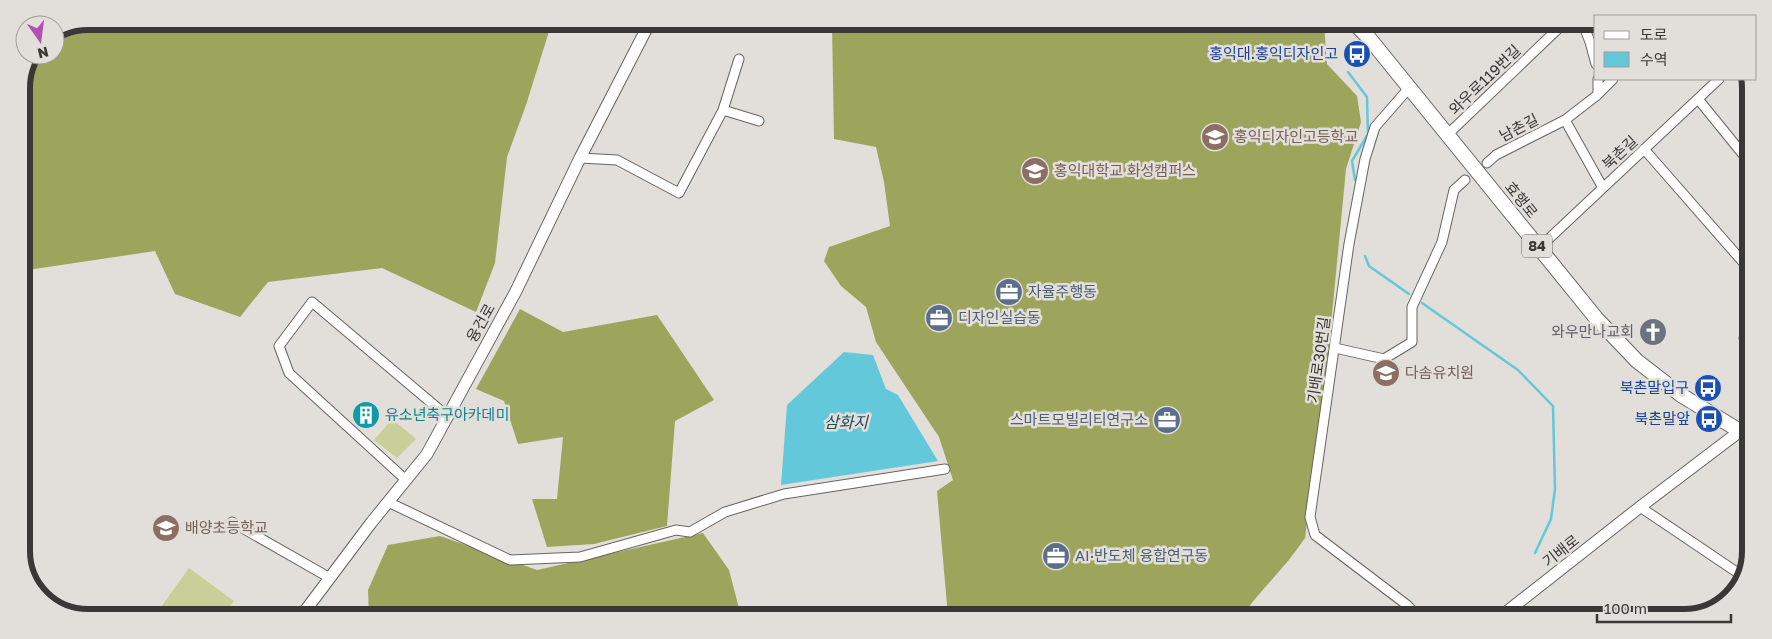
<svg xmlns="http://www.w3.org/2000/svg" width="1772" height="639" font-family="'Golos Text','Noto Sans KR',sans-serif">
<rect width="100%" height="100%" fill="#e2deda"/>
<path fill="#c8cf99" d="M 392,419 L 416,439 L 397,458 L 374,440 Z
M 189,568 L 234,601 L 224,615 L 156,614 Z"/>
<path fill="#9da45c" d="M 88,21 L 552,22 L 526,105 L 507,157 L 495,263 L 476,312 L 382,268 L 268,282 L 240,317 L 175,294 L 155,251 L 21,271 L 21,84 L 34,55 L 55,55 L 55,35 Z
M 832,23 L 1324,24 L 1327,64 L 1357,96 L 1361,122 L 1346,169 L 1325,387 L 1305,538 C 1286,567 1261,589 1241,617 L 948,616 L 937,491 L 953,480 L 939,437 L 876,342 L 866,307 L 841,286 L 824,261 L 829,247 L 890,226 L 884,182 L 876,147 L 834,139 Z
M 520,309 L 563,332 L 657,315 L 714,400 L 675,421 L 667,526 L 594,544 L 547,547 L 532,499 L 557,499 L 563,437 L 518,444 L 504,401 L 476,389 Z
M 703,533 L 729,570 L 741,616 L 369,615 L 368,590 L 388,545 L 440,536 L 537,570 Z"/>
<path fill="#64c8db" d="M 844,352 L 873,355 L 886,389 L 898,395 L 938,461 L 781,485 L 787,405 Z"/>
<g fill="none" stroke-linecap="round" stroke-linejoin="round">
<path stroke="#64c8db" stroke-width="2.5" d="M 1348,72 L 1367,97 L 1368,134 L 1352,161 L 1355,180
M 1365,256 L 1369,266 L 1409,294
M 1422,303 L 1518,370 L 1553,406 L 1555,489 L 1551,519 L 1535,553"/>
<g stroke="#676561" stroke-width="11">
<path id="minor" d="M 1583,24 L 1590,42 L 1596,64
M 1409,88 L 1375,127 L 1365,159 L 1349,244 L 1310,517 L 1315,535 L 1407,605 L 1418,617
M 1598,94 L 1598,79
M 1698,99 L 1750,163
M 723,110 L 759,121
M 1565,120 L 1603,188
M 1447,135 L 1563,24
M 1644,149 L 1749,269
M 580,158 L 617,160 L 679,193 L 723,110 L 739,59
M 1487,163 L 1496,155 L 1565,120 L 1596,96 L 1613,79
M 1539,248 L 1719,79
M 1744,338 L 1749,334
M 1335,348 L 1384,359 L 1412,342 L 1412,307 L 1442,242 L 1454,190 L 1465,180
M 406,480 L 289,373 L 279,346 L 312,302 L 447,416
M 388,502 L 510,560 L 580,557 L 676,530 L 690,532 L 725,512 L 784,494 L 945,469
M 1640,507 L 1744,577
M 232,522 L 330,578"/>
</g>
<g stroke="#676561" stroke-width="13">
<path id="tertiary" d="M 302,615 L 371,523 L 427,454 L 516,291 L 580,158 L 650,22
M 1500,617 L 1640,507 L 1748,425"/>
</g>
<g stroke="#676561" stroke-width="16">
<path id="primary" d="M 1355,24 L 1369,38 L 1596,318 L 1637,361 L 1681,395 L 1748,436"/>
</g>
<use href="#minor" stroke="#fff" stroke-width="9"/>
<use href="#tertiary" stroke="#fff" stroke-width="11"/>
<use href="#primary" stroke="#fff" stroke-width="14"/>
</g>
<defs>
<g id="bus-disc" transform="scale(1.4375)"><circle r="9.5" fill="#1a4fb4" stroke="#e2deda"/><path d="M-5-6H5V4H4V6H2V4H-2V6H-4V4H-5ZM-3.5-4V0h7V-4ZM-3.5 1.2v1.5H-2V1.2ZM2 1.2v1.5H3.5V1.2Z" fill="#fff"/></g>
<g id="school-disc" transform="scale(1.4375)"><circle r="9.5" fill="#8d6e63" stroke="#e2deda"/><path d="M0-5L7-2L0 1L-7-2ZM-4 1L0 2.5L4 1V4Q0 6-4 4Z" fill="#fff"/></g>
<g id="university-disc" transform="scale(1.4375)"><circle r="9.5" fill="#8d6e63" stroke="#e2deda"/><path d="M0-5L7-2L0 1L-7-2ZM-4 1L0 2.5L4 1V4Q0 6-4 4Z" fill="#fff"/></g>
<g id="office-disc" transform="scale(1.4375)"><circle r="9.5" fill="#5c6f8a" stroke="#e2deda"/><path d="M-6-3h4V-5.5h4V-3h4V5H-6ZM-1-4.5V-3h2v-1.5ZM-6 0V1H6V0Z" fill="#fff"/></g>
<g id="church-disc" transform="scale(1.4375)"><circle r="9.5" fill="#6b7280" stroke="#e2deda"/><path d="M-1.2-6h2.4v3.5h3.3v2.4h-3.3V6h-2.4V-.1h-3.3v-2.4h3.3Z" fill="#fff"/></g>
<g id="building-disc" transform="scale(1.4375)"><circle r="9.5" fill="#0f9aa8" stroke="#e2deda"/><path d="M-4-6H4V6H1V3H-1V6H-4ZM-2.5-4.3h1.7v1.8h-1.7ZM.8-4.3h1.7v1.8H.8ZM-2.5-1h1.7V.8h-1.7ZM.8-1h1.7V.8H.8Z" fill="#fff"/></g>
</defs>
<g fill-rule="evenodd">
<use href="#bus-disc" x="1357" y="54"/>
<use href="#school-disc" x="1215" y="137"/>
<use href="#university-disc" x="1035" y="171"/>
<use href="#office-disc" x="1009" y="292"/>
<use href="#office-disc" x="939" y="318"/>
<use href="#church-disc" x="1653" y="332"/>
<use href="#school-disc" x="1386" y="373"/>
<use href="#bus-disc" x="1708" y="388"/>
<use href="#building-disc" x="366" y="415"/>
<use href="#bus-disc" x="1709" y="419"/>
<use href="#office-disc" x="1167" y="420"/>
<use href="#school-disc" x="166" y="528"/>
<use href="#office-disc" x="1056" y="556"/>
</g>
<g text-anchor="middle" stroke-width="5" stroke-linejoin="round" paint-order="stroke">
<rect fill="#e2deda" stroke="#6c6a68" stroke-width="1" x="1522" y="234.5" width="30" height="23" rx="4"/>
<g font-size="14" font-weight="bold" fill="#393837">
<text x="1537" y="251">84</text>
</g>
<g font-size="15" fill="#164399" stroke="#e2deda" text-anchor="end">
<text x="1338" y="59">홍익대.홍익디자인고</text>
<text x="1689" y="393">북촌말입구</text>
<text x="1690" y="424">북촌말앞</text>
</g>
<g font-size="15" fill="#393837" stroke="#e2deda">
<text transform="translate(1485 80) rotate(-44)" y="5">와우로119번길</text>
<text transform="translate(1519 128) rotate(-27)" y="5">남촌길</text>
<text transform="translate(1620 153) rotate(-43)" y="5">북촌길</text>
<text transform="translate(1521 200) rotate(51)" y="5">효행로</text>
<text transform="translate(481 323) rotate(-61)" y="5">융건로</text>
<text transform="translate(1319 360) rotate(-82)" y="5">기배로30번길</text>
<text transform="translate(1561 551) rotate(-38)" y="5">기배로</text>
</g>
<g font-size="15" fill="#785e54" stroke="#e2deda" text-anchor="start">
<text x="1234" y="142">홍익디자인고등학교</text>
<text x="1054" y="176">홍익대학교 화성캠퍼스</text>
<text x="1405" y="378">다솜유치원</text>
<text x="185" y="533">배양초등학교</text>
</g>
<g font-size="15" fill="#4e5e75" stroke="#e2deda" text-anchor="start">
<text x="1028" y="297">자율주행동</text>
<text x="958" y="323">디자인실습동</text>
<text x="1148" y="425" text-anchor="end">스마트모빌리티연구소</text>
<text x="1075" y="561">AI·반도체 융합연구동</text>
</g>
<g font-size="15" fill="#5b616d" stroke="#e2deda" text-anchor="end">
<text x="1634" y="337">와우만나교회</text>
</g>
<g font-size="15" fill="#0d838f" stroke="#e2deda" text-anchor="start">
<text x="385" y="420">유소년축구아카데미</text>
</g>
<g font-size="16" font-style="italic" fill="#224e57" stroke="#e2deda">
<text x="846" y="428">삼화지</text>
</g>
</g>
<path d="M0 0H1772V639H0ZM88 30H1684A58 58 0 0 1 1742 88V551A58 58 0 0 1 1684 609H88A58 58 0 0 1 30 551V88A58 58 0 0 1 88 30Z" fill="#e2deda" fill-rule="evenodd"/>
<path fill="none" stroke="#393837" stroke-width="6" d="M88 30H1684A58 58 0 0 1 1742 88V551A58 58 0 0 1 1684 609H88A58 58 0 0 1 30 551V88A58 58 0 0 1 88 30Z"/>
<rect x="1594" y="15" width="162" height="65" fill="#e2deda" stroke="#9e9c99"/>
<rect x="1604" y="31" width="25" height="8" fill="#ffffff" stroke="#9e9c99"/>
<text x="1640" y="40" font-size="15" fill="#393837">도로</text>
<rect x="1604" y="52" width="25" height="15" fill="#64c8db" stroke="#9e9c99"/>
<text x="1640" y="65" font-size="15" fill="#393837">수역</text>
<g transform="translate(40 40) rotate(166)"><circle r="24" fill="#e2deda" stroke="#9e9c99"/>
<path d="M0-4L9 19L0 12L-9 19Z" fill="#b450b5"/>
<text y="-8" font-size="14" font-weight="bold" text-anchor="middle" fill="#393837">N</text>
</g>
<path d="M1597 614v8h134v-8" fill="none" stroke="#393837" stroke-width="2.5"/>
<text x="1604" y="614" font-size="15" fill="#393837" stroke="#e2deda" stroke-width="4" paint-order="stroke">100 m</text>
</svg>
